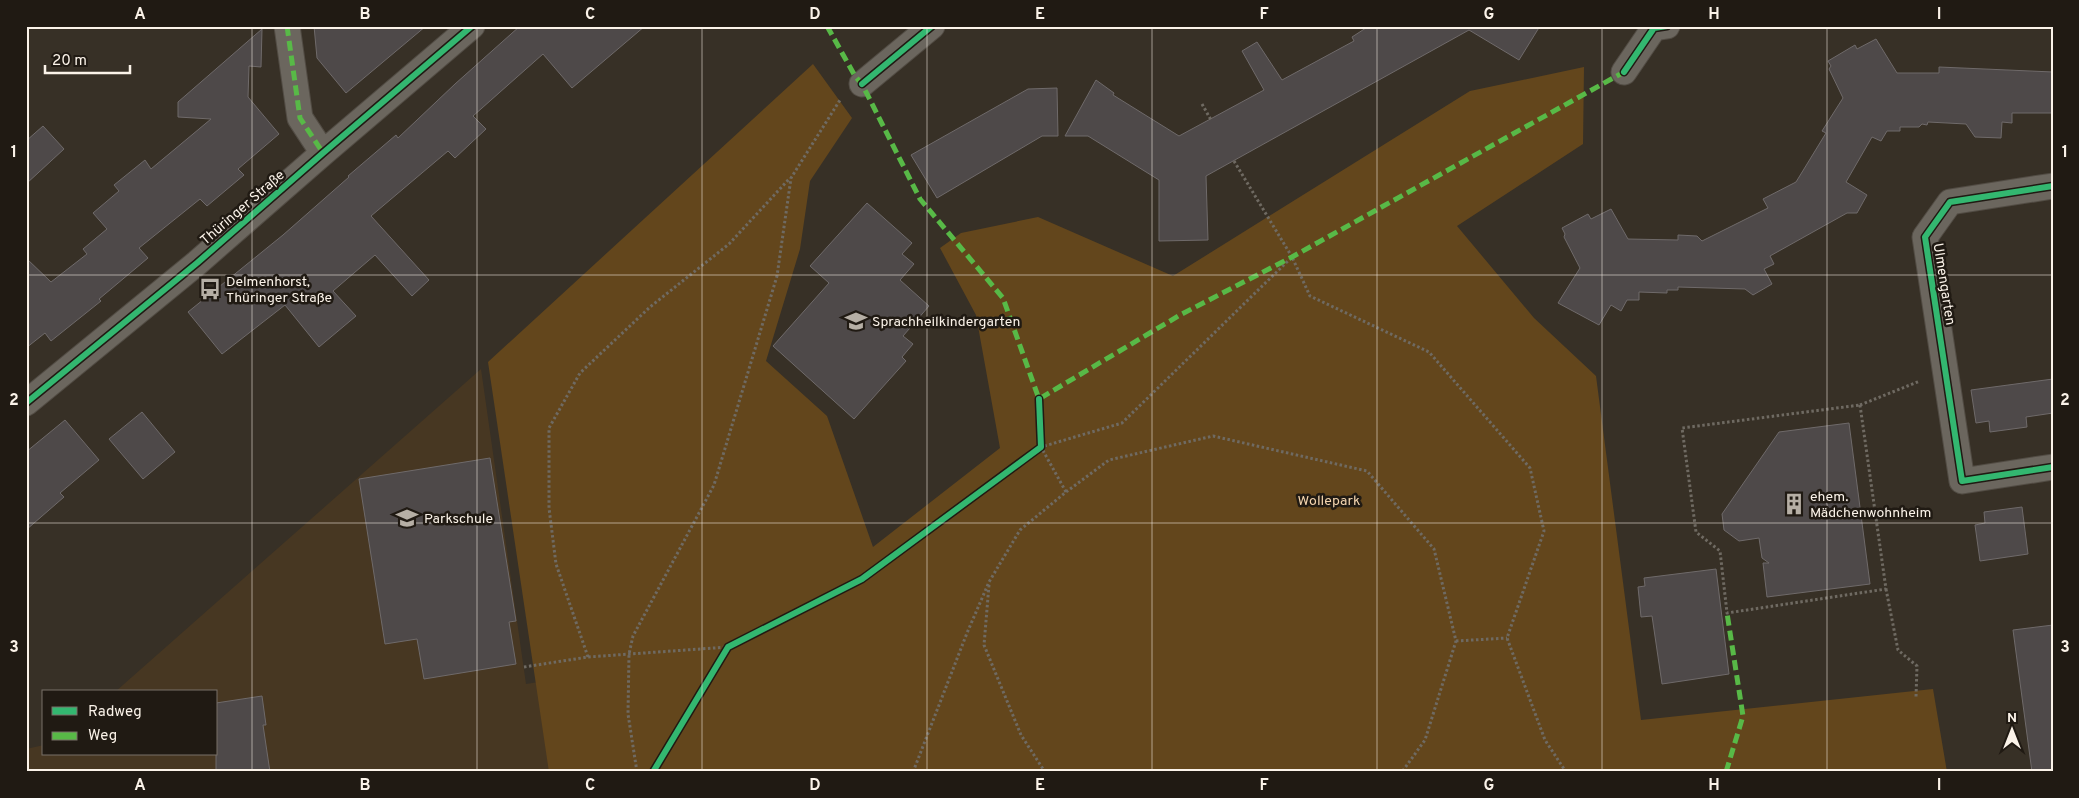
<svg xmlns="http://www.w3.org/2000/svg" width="2079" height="798" font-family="Overpass,sans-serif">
<rect width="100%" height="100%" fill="#373026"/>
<path fill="#473722" d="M 481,369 L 526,684 L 608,671 L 624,772 L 26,772 L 26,749 L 44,745 L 44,754 L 216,754 L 216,692 L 115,692 Z"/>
<path fill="#63461c" d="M 813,64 L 852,118 L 810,181 L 800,249 L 766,361 L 827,416 L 873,547 L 1000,448 L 976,315 L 940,248 L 961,233 L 1038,217 L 1173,276 L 1470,91 L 1584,67 L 1583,144 L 1457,226 L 1534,318 L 1596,376 L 1641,720 L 1933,689 L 1947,772 L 549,772 L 488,362 Z"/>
<path fill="#4e4949" stroke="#6f6a6a" d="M 314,26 L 426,26 L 346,93 L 317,58 Z
M 520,26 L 645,26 L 572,88 L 543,54 L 473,116 L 486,129 L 455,158 L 448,151 L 371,216 L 429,280 L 412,296 L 375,255 L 333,291 L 356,316 L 319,347 L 285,305 L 222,354 L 188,312 L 283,235 L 349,177 L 348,176 L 396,135 L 398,138 L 455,84 Z
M 1369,26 L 1540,26 L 1519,60 L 1469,30 L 1206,176 L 1208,240 L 1159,241 L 1159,180 L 1088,136 L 1065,136 L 1096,80 L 1114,93 L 1113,95 L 1179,136 L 1264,90 L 1242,51 L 1257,42 L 1282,80 L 1354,41 L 1352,37 Z
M 262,29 L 261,67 L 249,66 L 248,97 L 279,134 L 238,169 L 244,175 L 207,206 L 200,199 L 139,248 L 148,258 L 99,299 L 101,301 L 51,341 L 45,333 L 26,348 L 26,258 L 51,282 L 87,254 L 83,249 L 107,229 L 93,213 L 119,191 L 114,185 L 145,160 L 151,169 L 211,119 L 178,117 L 178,102 Z
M 1876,39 L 1897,73 L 1939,73 L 1939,67 L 2053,72 L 2053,113 L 2012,113 L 2012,123 L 2002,122 L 2001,138 L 1975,137 L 1966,124 L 1928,122 L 1927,125 L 1922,124 L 1919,127 L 1900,127 L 1900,131 L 1887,131 L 1881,141 L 1872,137 L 1846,182 L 1867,195 L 1857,213 L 1847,213 L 1770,256 L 1774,264 L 1764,269 L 1772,284 L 1753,295 L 1745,289 L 1678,287 L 1678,290 L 1667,290 L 1667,293 L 1639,292 L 1639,300 L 1627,300 L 1621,311 L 1611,305 L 1599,325 L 1558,303 L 1580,268 L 1564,237 L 1565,234 L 1562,228 L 1588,214 L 1591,219 L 1611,209 L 1628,239 L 1678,240 L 1678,235 L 1697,236 L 1702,241 L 1768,208 L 1763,199 L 1796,182 L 1826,133 L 1822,131 L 1843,98 L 1829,69 L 1831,66 L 1828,61 L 1855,45 L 1857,49 Z
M 1057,88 L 1058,136 L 1042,136 L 937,198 L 911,155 L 1028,89 Z
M 43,126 L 64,149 L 26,184 L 26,141 Z
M 867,203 L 912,243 L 902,254 L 914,264 L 900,280 L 929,306 L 903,336 L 913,344 L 902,357 L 906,361 L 854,419 L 773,346 L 829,283 L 810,266 Z
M 2053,379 L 2053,413 L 2026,417 L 2027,427 L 1990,432 L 1989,421 L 1976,423 L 1971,390 Z
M 142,412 L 175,452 L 143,479 L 109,439 Z
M 65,420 L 99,460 L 60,493 L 64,497 L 26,530 L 26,452 Z
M 1849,423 L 1870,584 L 1767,597 L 1763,563 L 1769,563 L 1762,558 L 1759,538 L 1739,541 L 1724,530 L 1722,514 L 1779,432 Z
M 490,458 L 516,621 L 509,622 L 516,664 L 424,679 L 417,639 L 385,644 L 359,479 Z
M 2022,507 L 2028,554 L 1980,561 L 1975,525 L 1985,523 L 1984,512 Z
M 1716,569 L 1729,674 L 1662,684 L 1652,616 L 1641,617 L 1638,587 L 1645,586 L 1644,578 Z
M 2053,625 L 2053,772 L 2032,772 L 2013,630 Z
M 262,696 L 266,725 L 263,725 L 270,772 L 216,772 L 216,703 Z"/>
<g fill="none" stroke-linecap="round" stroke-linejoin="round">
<g stroke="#524c44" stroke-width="27">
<path id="street" d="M 287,26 L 300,118 L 323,153
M 1624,72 L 1654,28 L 1667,26
M 862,84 L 932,26
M 2053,186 L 1950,202 L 1925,237 L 1962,481 L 2053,467
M 26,403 L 197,263 L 323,153 L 472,26"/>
</g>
<path stroke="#6f6a62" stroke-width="3" stroke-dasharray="2.5 2.5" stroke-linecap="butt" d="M 1202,104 L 1211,120
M 1234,161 L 1292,257
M 1860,405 L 1886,589 L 1727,613 L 1720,551 L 1696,532 L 1682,428 Z
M 1860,405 L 1920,381
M 1066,492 L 1041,447 L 1122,423 L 1292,257 L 1310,296 L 1429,352 L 1530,468 L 1544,531 L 1507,638 L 1545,740 L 1566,772
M 989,585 L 984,645 L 1021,735 L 1045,772
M 1886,589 L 1898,650 L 1917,666 L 1916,697
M 1456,641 L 1507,638
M 588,657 L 556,564 L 549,508 L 549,428 L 580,373 L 650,307 L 729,244 L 790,178
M 524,667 L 588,657 L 728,647
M 637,772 L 628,714 L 629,654 L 633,636 L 714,485 L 777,276 L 791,178 L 840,100
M 913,772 L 967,633 L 989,582 L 1020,530 L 1066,492 L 1109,460 L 1213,436 L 1367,471 L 1434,549 L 1456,641 L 1425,740 L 1402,772"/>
<use href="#street" stroke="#6b665e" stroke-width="25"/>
<path stroke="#58b947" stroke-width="5" stroke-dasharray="10 5" stroke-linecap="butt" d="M 287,26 L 300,118 L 323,153
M 827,26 L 855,76 L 862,84 L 920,199 L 1003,298 L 1039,399 L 1180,315 L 1292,257 L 1624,72
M 1726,772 L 1743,716 L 1727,613"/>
<g stroke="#201a13" stroke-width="9">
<path id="cycleway" d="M 1624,72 L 1654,28 L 1667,26
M 862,84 L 932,26
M 2053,186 L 1950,202 L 1925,237 L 1962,481 L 2053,467
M 26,403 L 197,263 L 323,153 L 472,26
M 653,772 L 728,647 L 862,579 L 1041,447 L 1039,399"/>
</g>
<use href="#cycleway" stroke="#33b770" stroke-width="6"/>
</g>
<path fill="none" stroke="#fbf3e9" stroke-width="1" stroke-opacity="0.55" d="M 252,26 L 252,772M 477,26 L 477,772M 702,26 L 702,772M 927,26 L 927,772M 1152,26 L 1152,772M 1377,26 L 1377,772M 1602,26 L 1602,772M 1827,26 L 1827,772M 26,275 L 2053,275M 26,523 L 2053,523"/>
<defs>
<g id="bus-bare" transform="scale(1.725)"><path d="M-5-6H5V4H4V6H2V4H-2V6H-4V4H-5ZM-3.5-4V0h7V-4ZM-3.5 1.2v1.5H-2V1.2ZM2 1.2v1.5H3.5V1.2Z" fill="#b6afa5" stroke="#201a13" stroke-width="2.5" paint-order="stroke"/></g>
<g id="school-bare" transform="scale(1.725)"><path d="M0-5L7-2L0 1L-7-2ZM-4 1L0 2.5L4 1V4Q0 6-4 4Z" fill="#b6afa5" stroke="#201a13" stroke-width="2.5" paint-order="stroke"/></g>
<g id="building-bare" transform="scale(1.725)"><path d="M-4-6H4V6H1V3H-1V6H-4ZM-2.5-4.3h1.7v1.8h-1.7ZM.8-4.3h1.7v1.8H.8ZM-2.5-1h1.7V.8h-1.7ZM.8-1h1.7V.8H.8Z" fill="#b6afa5" stroke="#201a13" stroke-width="2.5" paint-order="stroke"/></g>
</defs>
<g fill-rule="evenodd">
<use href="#bus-bare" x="210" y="289"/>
<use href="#school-bare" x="856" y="321"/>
<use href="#building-bare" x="1794" y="504"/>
<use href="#school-bare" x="407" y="518"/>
</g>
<g text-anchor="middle" stroke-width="5" stroke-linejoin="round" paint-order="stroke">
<g font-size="14" fill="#fbf3e9" stroke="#201a13">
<text transform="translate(242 207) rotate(-41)" y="5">Thüringer Straße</text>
<text transform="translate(1945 284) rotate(81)" y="5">Ulmengarten</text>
</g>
<g font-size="14" fill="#fbf3e9" stroke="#201a13" text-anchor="start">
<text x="226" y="286">Delmenhorst,<tspan x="226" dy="16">Thüringer Straße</tspan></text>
<text x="872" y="326">Sprachheilkindergarten</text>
<text x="1810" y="501">ehem.<tspan x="1810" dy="16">Mädchenwohnheim</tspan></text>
<text x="424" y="523">Parkschule</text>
</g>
<g font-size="14" fill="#f4d5af" stroke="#201a13">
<text x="1329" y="505">Wollepark</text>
</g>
</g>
<rect width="2079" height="798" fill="none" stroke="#201a13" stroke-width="55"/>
<rect x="42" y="690" width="175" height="65" fill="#201a13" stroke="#787169"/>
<rect x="52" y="707" width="25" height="8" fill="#33b770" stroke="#787169"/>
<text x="88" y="716" font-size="15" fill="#fbf3e9">Radweg</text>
<rect x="52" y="732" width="25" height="8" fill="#58b947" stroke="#787169"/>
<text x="88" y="740" font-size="15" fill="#fbf3e9">Weg</text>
<g transform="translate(2012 730)" stroke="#201a13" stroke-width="4" paint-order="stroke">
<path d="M0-4L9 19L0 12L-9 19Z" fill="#fbf3e9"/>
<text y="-8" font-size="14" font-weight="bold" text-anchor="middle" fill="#fbf3e9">N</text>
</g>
<path d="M45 65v8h85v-8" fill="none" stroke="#fbf3e9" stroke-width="2.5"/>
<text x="52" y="65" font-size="15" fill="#fbf3e9" stroke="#201a13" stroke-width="4" paint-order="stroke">20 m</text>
<rect x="28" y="28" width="2024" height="742" fill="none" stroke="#fbf3e9" stroke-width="2"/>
<g font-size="16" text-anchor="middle" font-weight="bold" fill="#fbf3e9">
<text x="140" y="19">A</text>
<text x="365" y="19">B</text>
<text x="590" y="19">C</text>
<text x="815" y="19">D</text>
<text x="1040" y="19">E</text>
<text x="1264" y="19">F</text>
<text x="1489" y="19">G</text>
<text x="1714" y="19">H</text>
<text x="1939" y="19">I</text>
<text x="14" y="157">1</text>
<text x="2065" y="157">1</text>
<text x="14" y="405">2</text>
<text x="2065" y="405">2</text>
<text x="14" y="652">3</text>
<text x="2065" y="652">3</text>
<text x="140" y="790">A</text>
<text x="365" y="790">B</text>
<text x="590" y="790">C</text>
<text x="815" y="790">D</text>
<text x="1040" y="790">E</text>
<text x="1264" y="790">F</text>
<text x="1489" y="790">G</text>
<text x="1714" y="790">H</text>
<text x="1939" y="790">I</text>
</g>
</svg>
